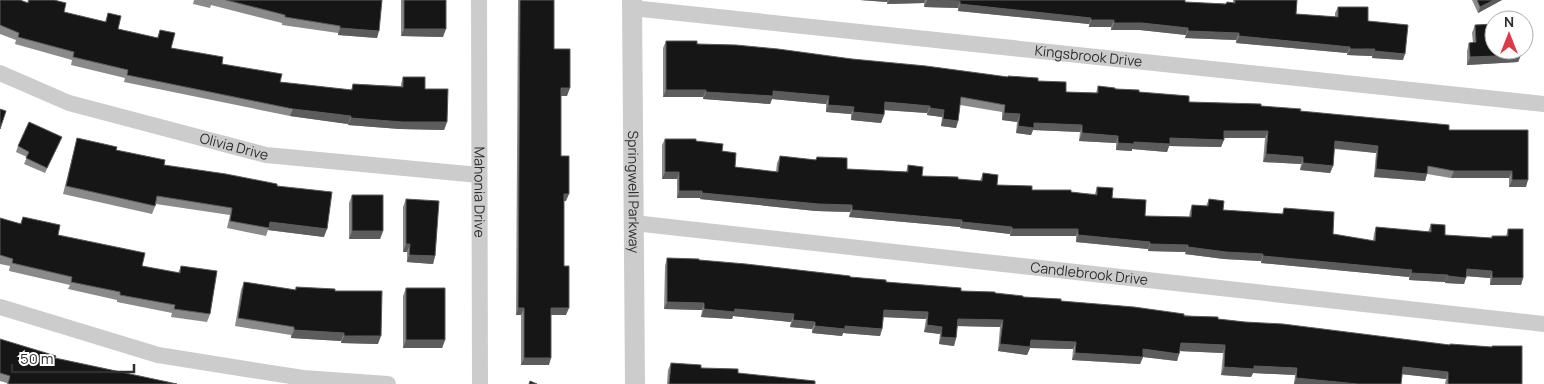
<svg xmlns="http://www.w3.org/2000/svg" width="1544" height="384" font-family="Manrope,sans-serif">
<rect width="100%" height="100%" fill="#fff"/>
<g fill="none" stroke-linecap="round" stroke-linejoin="round">
<g stroke="#ccc" stroke-width="16">
<path id="s1" d="M 479,0 L 480,384"/>
<path id="s2" d="M 632,8 L 1544,104"/>
<path id="s3" d="M 0,73 L 69,103 L 266,155 L 479,175"/>
<path id="s4" d="M 634,223 L 1544,324"/>
<path d="M 0,307 L 158,355 L 303,378 L 388,384"/>
</g>
<path stroke="#ccc" stroke-width="20" id="s5" d="M 632,0 L 635,384"/>
</g>
<path fill="#8a8a8a" d="M 0,0 L 27,3 L 28,0 L 54,0 L 64,12 L 105,22 L 108,13 L 118,29 L 157,38 L 160,30 L 171,48 L 280,82 L 351,90 L 353,84 L 401,86 L 401,84 L 403,77 L 425,89 L 447,122 L 444,130 L 400,129 L 348,125 L 348,124 L 290,116 L 124,82 L 125,78 L 71,65 L 72,60 L 15,44 L 16,40 L 0,34 Z
M 194,0 L 382,0 L 377,38 L 338,35 L 338,33 L 282,25 L 282,23 L 211,5 L 210,8 L 193,4 Z
M 401,0 L 446,0 L 443,37 L 401,36 Z
M 518,0 L 554,0 L 554,49 L 567,96 L 561,96 L 561,156 L 566,201 L 564,201 L 564,266 L 566,315 L 551,315 L 549,365 L 521,365 L 521,315 L 516,315 Z
M 860,0 L 1185,0 L 1185,2 L 1226,4 L 1227,2 L 1233,3 L 1233,0 L 1297,0 L 1296,14 L 1335,17 L 1335,13 L 1338,7 L 1368,21 L 1403,60 L 1372,58 L 1372,56 L 1347,55 L 1347,53 L 1236,43 L 1236,40 L 1185,38 L 1186,35 L 1140,30 L 1111,30 L 1111,27 L 1089,27 L 1089,24 L 958,11 L 958,8 L 924,7 L 924,3 L 887,4 L 887,2 Z
M 1472,0 L 1502,0 L 1478,13 Z
M 1475,25 L 1521,55 L 1518,62 L 1467,65 L 1467,51 L 1469,43 L 1473,43 L 1472,33 Z
M 666,41 L 852,59 L 1038,81 L 1066,92 L 1096,93 L 1098,86 L 1139,92 L 1189,102 L 1261,106 L 1449,130 L 1528,130 L 1526,187 L 1509,187 L 1509,178 L 1451,178 L 1427,174 L 1425,181 L 1374,177 L 1376,153 L 1334,149 L 1333,166 L 1330,173 L 1300,170 L 1301,164 L 1263,162 L 1265,138 L 1224,138 L 1221,147 L 1169,146 L 1167,152 L 1132,149 L 1132,151 L 1116,150 L 1116,143 L 1079,141 L 1080,132 L 1033,130 L 1031,135 L 1016,133 L 1017,122 L 1002,120 L 1002,112 L 960,105 L 958,121 L 956,128 L 941,126 L 942,117 L 927,115 L 927,113 L 884,110 L 884,115 L 881,123 L 851,120 L 851,114 L 826,112 L 826,104 L 772,99 L 770,104 L 703,99 L 703,97 L 663,97 L 663,48 Z
M 77,138 L 164,165 L 277,186 L 324,237 L 268,230 L 266,236 L 227,228 L 230,215 L 156,204 L 152,214 L 63,194 Z
M 665,139 L 696,141 L 722,151 L 735,167 L 776,172 L 777,163 L 780,156 L 815,160 L 817,157 L 847,169 L 906,172 L 908,165 L 922,176 L 980,181 L 983,173 L 997,185 L 1032,190 L 1095,194 L 1097,187 L 1112,198 L 1145,216 L 1189,217 L 1190,211 L 1192,205 L 1206,206 L 1209,199 L 1223,210 L 1282,214 L 1284,208 L 1333,234 L 1373,241 L 1374,234 L 1376,227 L 1428,232 L 1431,224 L 1445,235 L 1491,238 L 1492,236 L 1506,236 L 1508,229 L 1523,278 L 1521,285 L 1490,285 L 1490,278 L 1466,276 L 1464,284 L 1445,283 L 1445,282 L 1409,280 L 1409,277 L 1261,263 L 1261,261 L 1224,259 L 1185,254 L 1186,252 L 1148,251 L 1148,249 L 1076,242 L 1076,236 L 1010,236 L 1010,234 L 960,228 L 960,227 L 849,217 L 850,212 L 816,211 L 700,199 L 700,198 L 677,198 L 677,179 L 662,179 L 662,145 Z
M 60,142 L 45,173 L 24,164 L 27,157 L 16,152 L 18,146 Z
M 352,195 L 383,231 L 380,239 L 349,239 L 349,203 Z
M 406,199 L 435,256 L 433,264 L 407,262 L 407,252 L 403,252 L 403,207 Z
M 23,217 L 58,235 L 142,266 L 178,273 L 181,266 L 210,314 L 207,322 L 171,317 L 172,313 L 117,302 L 117,300 L 68,289 L 70,285 L 9,271 L 10,266 L 0,264 L 0,218 L 20,224 Z
M 667,258 L 699,260 L 961,291 L 995,293 L 1023,297 L 1450,345 L 1492,347 L 1492,346 L 1522,384 L 1445,384 L 1446,379 L 1402,374 L 1401,384 L 1294,384 L 1295,375 L 1253,373 L 1251,377 L 1221,375 L 1223,353 L 1180,351 L 1177,361 L 1143,357 L 1140,364 L 1072,360 L 1073,349 L 1030,348 L 1027,355 L 998,351 L 1000,327 L 957,326 L 956,338 L 954,346 L 939,344 L 940,334 L 924,332 L 926,319 L 883,317 L 882,329 L 880,336 L 843,333 L 842,336 L 812,333 L 812,329 L 790,327 L 791,322 L 733,316 L 732,319 L 701,317 L 702,310 L 664,309 L 665,266 Z
M 244,282 L 295,290 L 296,287 L 335,291 L 378,344 L 341,343 L 341,341 L 291,338 L 291,335 L 235,326 L 241,290 Z
M 406,288 L 445,340 L 442,348 L 403,348 L 403,296 Z
M 0,339 L 55,358 L 177,384 L 7,384 L 7,383 L 0,381 Z
M 671,363 L 701,368 L 815,384 L 667,384 L 668,370 Z"/>
<path fill="#5c5c5c" d="M 860,0 L 888,0 L 887,2 Z
M 889,0 L 925,0 L 924,3 L 887,4 Z
M 927,0 L 960,1 L 958,8 L 924,7 Z
M 1494,0 L 1502,0 L 1478,13 L 1480,7 Z
M 960,4 L 1091,18 L 1089,24 L 958,11 Z
M 1091,20 L 1114,20 L 1111,27 L 1089,27 Z
M 1114,23 L 1142,23 L 1188,28 L 1186,35 L 1140,30 L 1111,30 Z
M 340,28 L 379,31 L 377,38 L 338,35 Z
M 404,29 L 446,29 L 443,37 L 401,36 Z
M 1188,31 L 1239,33 L 1236,40 L 1185,38 Z
M 1239,36 L 1350,47 L 1347,53 L 1236,43 Z
M 1350,49 L 1375,49 L 1372,56 L 1347,55 Z
M 1374,51 L 1405,54 L 1403,60 L 1372,58 Z
M 1521,55 L 1518,62 L 1467,65 L 1470,57 Z
M 561,88 L 570,88 L 567,96 L 558,96 Z
M 666,90 L 706,90 L 703,97 L 663,97 Z
M 773,91 L 829,96 L 826,104 L 772,99 L 770,104 L 703,99 L 706,92 Z
M 885,102 L 930,106 L 927,113 L 883,110 Z
M 828,105 L 854,107 L 851,114 L 826,112 Z
M 930,108 L 944,110 L 942,117 L 927,115 Z
M 293,109 L 351,116 L 348,124 L 290,116 Z
M 853,112 L 884,115 L 881,123 L 851,120 Z
M 1004,113 L 1020,114 L 1017,122 L 1002,120 Z
M 351,118 L 447,122 L 444,130 L 400,129 L 348,125 Z
M 943,119 L 958,121 L 956,128 L 941,126 Z
M 1034,123 L 1082,125 L 1080,132 L 1033,130 L 1031,135 L 1016,133 L 1018,126 Z
M 1224,131 L 1268,131 L 1265,138 L 1221,138 Z
M 1082,133 L 1118,136 L 1116,143 L 1079,141 Z
M 1170,138 L 1224,140 L 1221,147 L 1169,146 L 1167,152 L 1132,149 L 1132,151 L 1116,150 L 1118,143 Z
M 1335,141 L 1378,146 L 1376,153 L 1332,148 Z
M 1266,154 L 1303,157 L 1301,164 L 1263,162 Z
M 1303,163 L 1333,166 L 1330,173 L 1300,170 Z
M 1376,169 L 1427,174 L 1425,181 L 1374,177 Z
M 1454,171 L 1512,171 L 1509,178 L 1451,178 Z
M 665,172 L 679,172 L 677,179 L 662,179 Z
M 1512,180 L 1528,180 L 1526,187 L 1509,187 Z
M 679,191 L 702,191 L 700,198 L 677,198 Z
M 702,193 L 852,205 L 850,212 L 816,211 L 700,199 Z
M 564,194 L 569,194 L 566,201 L 561,201 Z
M 852,210 L 962,220 L 960,227 L 849,217 Z
M 270,222 L 327,229 L 324,237 L 268,230 Z
M 962,222 L 1012,227 L 1010,234 L 960,228 Z
M 1012,229 L 1078,229 L 1076,236 L 1010,236 Z
M 352,231 L 383,231 L 380,239 L 349,239 Z
M 1078,235 L 1150,242 L 1148,249 L 1076,242 Z
M 406,244 L 410,244 L 407,252 L 403,252 Z
M 1150,244 L 1188,245 L 1186,252 L 1148,251 Z
M 1188,247 L 1263,254 L 1261,261 L 1224,259 L 1185,254 Z
M 409,255 L 435,256 L 433,264 L 407,262 Z
M 1263,256 L 1412,270 L 1409,277 L 1261,263 Z
M 1467,269 L 1492,271 L 1490,278 L 1464,276 Z
M 1411,273 L 1448,275 L 1445,282 L 1409,280 Z
M 1448,276 L 1466,278 L 1464,284 L 1445,283 Z
M 1492,278 L 1523,278 L 1521,285 L 1490,285 Z
M 667,302 L 704,303 L 702,310 L 664,309 Z
M 518,308 L 524,308 L 521,315 L 516,315 Z
M 551,308 L 569,308 L 566,315 L 549,315 Z
M 704,309 L 735,309 L 794,314 L 791,322 L 733,316 L 732,319 L 701,317 Z
M 884,310 L 928,312 L 926,319 L 881,317 Z
M 958,319 L 1003,320 L 1000,327 L 956,326 Z
M 793,320 L 815,322 L 812,329 L 790,327 Z
M 927,325 L 942,327 L 940,334 L 924,332 Z
M 815,326 L 845,326 L 882,329 L 880,336 L 843,333 L 842,336 L 812,333 Z
M 294,330 L 344,333 L 341,341 L 291,338 Z
M 344,336 L 381,336 L 378,344 L 341,343 Z
M 941,337 L 956,338 L 954,346 L 939,344 Z
M 406,340 L 445,340 L 442,348 L 403,348 Z
M 1031,340 L 1076,342 L 1073,349 L 1030,348 L 1027,355 L 998,351 L 1000,344 Z
M 1181,343 L 1225,345 L 1223,353 L 1178,351 Z
M 1143,349 L 1179,354 L 1177,361 L 1143,357 L 1140,364 L 1072,360 L 1075,353 Z
M 524,358 L 551,358 L 549,365 L 521,365 Z
M 1254,366 L 1297,368 L 1295,375 L 1253,373 L 1251,377 L 1221,375 L 1224,367 Z
M 1403,367 L 1448,372 L 1446,379 L 1400,374 Z
M 1296,378 L 1358,384 L 1294,384 Z"/>
<path fill="#161616" stroke="#5c5c5c" d="M 0,0 L 20,0 L 28,3 L 29,0 L 54,0 L 66,3 L 64,12 L 106,22 L 108,13 L 121,16 L 118,29 L 158,38 L 160,30 L 175,33 L 171,48 L 223,57 L 222,64 L 282,74 L 280,82 L 352,90 L 353,84 L 403,87 L 403,77 L 425,77 L 425,89 L 448,89 L 447,122 L 403,122 L 351,118 L 351,116 L 293,109 L 127,75 L 128,70 L 73,57 L 74,52 L 18,37 L 19,33 L 0,25 Z
M 226,0 L 382,0 L 379,31 L 340,28 L 340,26 L 285,17 L 285,15 Z
M 404,0 L 446,0 L 446,29 L 404,29 Z
M 520,0 L 554,0 L 554,49 L 570,49 L 570,88 L 561,88 L 561,156 L 569,156 L 569,194 L 564,194 L 564,266 L 569,266 L 569,308 L 551,308 L 551,358 L 524,358 L 524,308 L 518,308 Z
M 927,0 L 1185,0 L 1185,2 L 1226,4 L 1227,2 L 1235,3 L 1235,0 L 1297,0 L 1296,14 L 1338,17 L 1338,7 L 1368,7 L 1368,21 L 1408,25 L 1405,54 L 1374,51 L 1375,49 L 1350,49 L 1350,47 L 1239,36 L 1239,33 L 1188,31 L 1188,28 L 1142,23 L 1114,23 L 1114,20 L 1091,20 L 1091,18 L 960,4 L 960,1 Z
M 1477,0 L 1494,0 L 1480,7 Z
M 1494,24 L 1494,50 L 1521,50 L 1521,55 L 1470,57 L 1469,43 L 1476,42 L 1475,25 Z
M 666,41 L 697,41 L 697,44 L 736,45 L 778,49 L 852,59 L 926,66 L 1008,77 L 1008,76 L 1038,78 L 1038,81 L 1066,82 L 1066,92 L 1098,93 L 1098,86 L 1115,88 L 1115,89 L 1139,90 L 1139,92 L 1189,96 L 1189,102 L 1261,104 L 1261,106 L 1301,109 L 1300,111 L 1449,125 L 1449,130 L 1528,130 L 1528,180 L 1512,180 L 1512,171 L 1454,171 L 1428,166 L 1427,174 L 1376,169 L 1378,146 L 1335,141 L 1333,166 L 1303,163 L 1303,157 L 1266,154 L 1268,131 L 1224,131 L 1224,140 L 1170,138 L 1170,144 L 1134,142 L 1134,144 L 1118,143 L 1118,136 L 1082,133 L 1082,125 L 1034,123 L 1034,128 L 1018,126 L 1020,114 L 1004,113 L 1005,105 L 961,97 L 958,121 L 943,119 L 944,110 L 930,108 L 930,106 L 885,102 L 884,115 L 853,112 L 854,107 L 828,105 L 829,96 L 773,91 L 773,96 L 706,92 L 706,90 L 666,90 Z
M 0,109 L 6,111 L 0,129 Z
M 29,122 L 62,137 L 47,168 L 26,158 L 29,152 L 18,146 Z
M 77,138 L 117,147 L 116,150 L 165,160 L 164,165 L 226,174 L 277,184 L 277,186 L 332,192 L 327,229 L 270,222 L 269,228 L 230,221 L 232,208 L 157,196 L 155,206 L 66,186 Z
M 665,139 L 696,139 L 696,141 L 723,144 L 722,151 L 736,153 L 735,167 L 778,172 L 780,156 L 816,160 L 817,157 L 847,158 L 847,169 L 908,172 L 908,165 L 923,167 L 922,176 L 958,177 L 958,179 L 982,181 L 983,173 L 998,175 L 997,185 L 1032,186 L 1032,190 L 1071,190 L 1071,192 L 1097,195 L 1097,187 L 1113,188 L 1112,198 L 1146,200 L 1145,216 L 1191,217 L 1192,205 L 1208,206 L 1209,199 L 1224,201 L 1223,210 L 1283,214 L 1284,208 L 1334,212 L 1333,234 L 1375,241 L 1376,227 L 1431,232 L 1431,224 L 1445,225 L 1445,235 L 1492,238 L 1492,236 L 1508,236 L 1508,229 L 1523,229 L 1523,278 L 1492,278 L 1492,271 L 1467,269 L 1466,278 L 1448,276 L 1448,275 L 1411,273 L 1412,270 L 1263,256 L 1263,254 L 1226,252 L 1188,247 L 1188,245 L 1150,244 L 1150,242 L 1078,235 L 1078,229 L 1012,229 L 1012,227 L 962,222 L 962,220 L 852,210 L 852,205 L 819,204 L 702,193 L 702,191 L 679,191 L 679,172 L 665,172 Z
M 352,195 L 383,195 L 383,231 L 352,231 Z
M 406,199 L 439,201 L 435,256 L 409,255 L 410,244 L 406,244 Z
M 23,217 L 60,225 L 58,235 L 145,253 L 142,266 L 180,273 L 181,266 L 217,271 L 210,314 L 174,309 L 175,305 L 120,295 L 120,292 L 71,282 L 72,277 L 12,263 L 13,259 L 0,255 L 0,218 L 21,224 Z
M 667,258 L 699,259 L 699,260 L 746,264 L 850,276 L 850,277 L 886,280 L 886,282 L 961,288 L 961,291 L 995,292 L 995,293 L 1023,296 L 1023,297 L 1061,299 L 1061,301 L 1134,307 L 1184,314 L 1184,316 L 1218,317 L 1218,319 L 1245,322 L 1283,324 L 1450,345 L 1450,344 L 1492,347 L 1492,346 L 1522,346 L 1522,384 L 1448,384 L 1448,372 L 1403,367 L 1401,384 L 1358,384 L 1296,378 L 1297,368 L 1254,366 L 1254,369 L 1224,367 L 1225,345 L 1181,343 L 1179,354 L 1143,349 L 1143,357 L 1075,353 L 1076,342 L 1031,340 L 1030,347 L 1000,344 L 1003,320 L 958,319 L 956,338 L 941,337 L 942,327 L 927,325 L 928,312 L 884,310 L 882,329 L 845,326 L 845,329 L 815,326 L 815,322 L 793,320 L 794,314 L 735,309 L 734,312 L 704,309 L 704,303 L 667,302 Z
M 244,282 L 296,290 L 296,287 L 335,289 L 335,291 L 382,291 L 381,336 L 344,336 L 344,333 L 294,330 L 294,327 L 238,318 Z
M 406,288 L 445,288 L 445,340 L 406,340 Z
M 0,339 L 56,356 L 55,358 L 177,384 L 8,384 L 10,376 L 0,373 Z
M 671,363 L 701,365 L 701,368 L 738,369 L 738,373 L 815,381 L 815,384 L 669,384 Z
M 530,381 L 537,384 L 529,384 Z"/>
<g text-anchor="middle" stroke-width="5" stroke-linejoin="round" paint-order="stroke">
<g font-size="14" fill="#2f2f2f" stroke="#fff">
<text dy="5" stroke="none"><textPath href="#s2" startOffset="459">Kingsbrook Drive</textPath></text>
<text dy="5" stroke="none"><textPath href="#s3" startOffset="246">Olivia Drive</textPath></text>
<text dy="5" stroke="none"><textPath href="#s1" startOffset="192">Mahonia Drive</textPath></text>
<text dy="5" stroke="none"><textPath href="#s5" startOffset="192">Springwell Parkway</textPath></text>
<text dy="5" stroke="none"><textPath href="#s4" startOffset="458">Candlebrook Drive</textPath></text>
</g>
</g>
<g transform="translate(1509 35)"><circle r="24" fill="#ffffff" stroke="#acacac"/>
<path d="M0-4L9 19L0 12L-9 19Z" fill="#df3948"/>
<text y="-8" font-size="14" font-weight="bold" text-anchor="middle" fill="#2f2f2f">N</text>
</g>
<path d="M12 364v8h122v-8" fill="none" stroke="#2f2f2f" stroke-width="2.5"/>
<text x="20" y="364" font-size="15" fill="#2f2f2f" stroke="#ffffff" stroke-width="4" paint-order="stroke">50 m</text>
</svg>
